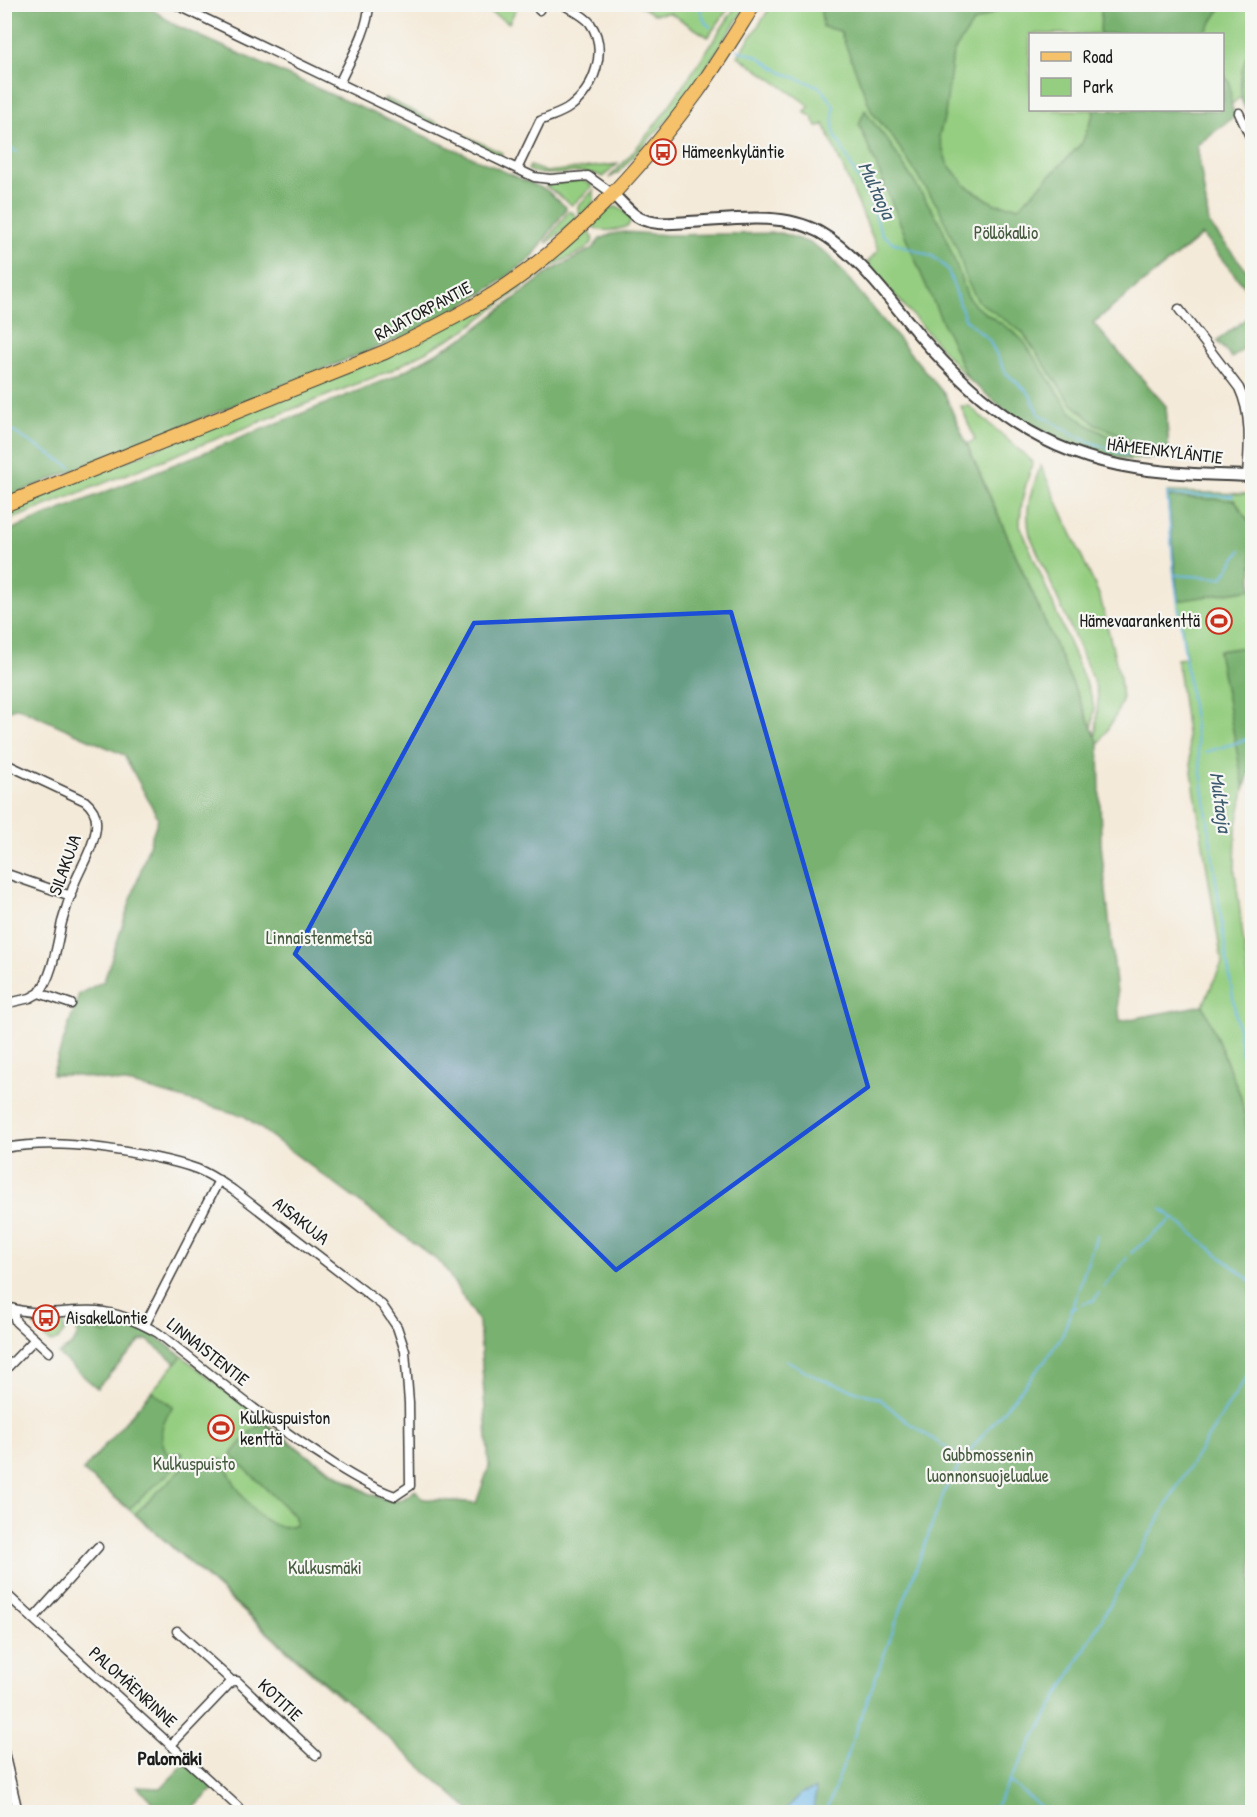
<svg xmlns="http://www.w3.org/2000/svg" width="1257" height="1817" font-family="'Patrick Hand',sans-serif">
<rect width="100%" height="100%" fill="#f6f6f2"/>
<filter id="ink" filterUnits="userSpaceOnUse"><feTurbulence type="fractalNoise" baseFrequency=".0167" numOctaves="2"/><feDisplacementMap in="SourceGraphic" scale="12" xChannelSelector="R" yChannelSelector="G"/><feConvolveMatrix kernelMatrix="1 2 1 2 8 2 1 2 1" color-interpolation-filters="sRGB"/></filter>
<filter id="wash" filterUnits="userSpaceOnUse"><feTurbulence type="fractalNoise" baseFrequency=".008" numOctaves="4" result="noise"/><feDisplacementMap in="SourceGraphic" scale="24" xChannelSelector="R" yChannelSelector="G"/><feGaussianBlur stdDeviation="1.35" result="paint"/><feColorMatrix in="noise" values="0 0 0 0 0 0 0 0 0 0 0 0 0 0 0 0 0 1.4 0 .05"/><feComposite in="paint" operator="in"/></filter>
<g filter="url(#wash)">
<rect width="100%" height="100%" fill="#f4ead9"/>
<path fill="#95ce81" stroke="#58754e" stroke-width="1.5" fill-rule="evenodd" d="M 457,5 L 517,4 L 518,5 L 509,23 L 477,5 L 464,11 Z
M 639,5 L 731,5 L 708,37 L 670,13 L 653,14 Z
M 737,5 L 747,5 L 683,103 L 618,173 L 609,178 C 660,127 697,64 737,5 Z
M 772,5 L 1252,5 L 1252,102 L 1245,108 L 1240,97 L 1231,105 L 1235,116 L 1197,145 L 1209,224 L 1212,227 L 1093,323 L 1166,406 L 1169,457 L 1130,460 L 1089,451 L 968,379 L 867,263 L 878,250 L 824,124 L 817,127 L 812,117 L 804,112 L 810,106 L 738,56 ZM 1030,34 L 1222,34 L 1222,110 L 1030,110 Z
M 385,98 L 502,153 L 500,157 L 383,102 Z
M 618,164 L 603,177 C 578,165 553,181 528,170 L 530,166 L 546,172 Z
M 582,180 L 593,186 L 572,205 L 546,186 L 546,184 Z
M 594,190 L 594,202 L 581,216 L 578,213 L 578,206 Z
M 616,207 L 621,209 L 632,218 L 628,226 C 615,231 599,233 588,224 L 606,209 Z
M 568,212 L 572,212 L 578,219 L 547,243 L 547,241 Z
M 586,227 L 593,237 L 592,243 L 585,250 L 548,268 L 465,330 L 392,370 L 5,522 L 5,510 L 421,341 Z
M 961,406 L 969,406 L 1033,462 C 1026,483 1020,502 1020,525 L 1092,698 L 1094,709 L 1092,729 L 967,444 L 975,440 Z
M 1041,466 L 1100,597 L 1120,678 L 1122,700 L 1116,715 L 1099,744 L 1096,738 L 1098,697 L 1094,682 L 1030,535 C 1024,509 1031,490 1041,466 Z
M 1167,492 L 1252,494 L 1252,763 L 1244,790 L 1236,830 L 1235,871 L 1252,1010 L 1252,1158 L 1241,1097 L 1203,1005 L 1222,963 L 1195,794 L 1177,659 L 1186,658 L 1174,575 Z
M 66,1314 L 93,1314 L 131,1324 L 122,1326 L 107,1334 L 95,1330 L 80,1321 L 76,1329 Z
M 35,1319 L 58,1319 L 64,1326 L 64,1333 L 56,1341 L 49,1342 L 31,1322 Z
M 182,1356 L 307,1455 L 370,1494 L 397,1501 L 406,1497 L 415,1490 L 423,1499 L 477,1503 L 341,1699 L 146,1524 L 83,1471 Z"/>
<path fill="#78b16f" stroke="#4a6646" stroke-width="1.5" d="M 5,5 L 146,5 L 175,25 L 546,190 L 566,207 L 566,209 L 531,259 L 494,286 L 455,310 L 408,335 L 5,498 Z
M 820,5 L 1009,5 L 973,23 L 953,53 L 945,115 L 939,136 L 947,163 L 966,186 L 995,204 L 1019,207 L 1082,143 L 1095,110 L 1222,110 L 1223,74 L 1230,83 L 1231,104 L 1235,116 L 1197,145 L 1209,224 L 1252,277 L 1252,296 L 1202,235 L 1093,323 L 1166,406 L 1169,457 L 1138,458 L 1131,442 L 1118,434 L 1096,424 L 1071,403 L 1022,332 L 978,301 L 967,281 L 958,251 L 939,208 L 893,138 L 872,112 L 840,31 L 823,27 Z
M 1106,5 L 1106,4 L 1223,5 L 1204,34 L 1100,34 L 1101,12 Z
M 1252,42 L 1252,102 L 1245,108 C 1236,85 1242,64 1252,42 Z
M 865,110 L 870,118 L 890,144 L 941,224 L 967,295 L 976,307 L 1014,332 L 1024,342 L 1069,410 L 1086,424 L 1124,444 L 1130,460 L 1089,451 L 1061,442 L 1010,414 L 968,379 L 924,281 L 859,124 Z
M 624,232 L 668,235 L 781,233 L 810,243 L 828,254 L 945,395 L 1099,744 L 1101,844 L 1120,1021 L 1203,1005 L 1241,1097 L 1252,1158 L 1252,1812 L 472,1812 L 135,1514 L 186,1465 L 222,1459 C 234,1485 263,1539 296,1524 L 295,1517 L 288,1510 L 231,1455 L 252,1430 L 264,1423 C 293,1445 360,1499 395,1501 C 403,1501 410,1495 415,1490 L 423,1499 L 476,1503 L 489,1467 L 479,1323 L 443,1265 L 244,1116 L 132,1084 L 71,1075 L 52,1075 L 79,994 L 104,981 L 158,818 L 124,755 L 17,707 L 5,712 L 5,532 L 395,376 L 465,337 L 549,272 L 592,249 L 600,239 L 612,234 Z
M 1252,314 L 1252,342 L 1232,358 L 1217,341 Z
M 1168,497 L 1235,500 L 1252,527 L 1252,589 L 1178,601 Z
M 1252,646 L 1252,763 L 1244,789 L 1218,651 Z
M 88,1319 L 95,1330 L 107,1334 C 114,1330 121,1325 129,1324 C 145,1324 169,1347 182,1356 L 176,1363 L 147,1340 L 141,1341 L 97,1388 L 58,1354 C 65,1349 75,1345 77,1336 C 78,1330 77,1327 79,1321 Z
M 152,1391 L 173,1407 C 161,1422 157,1437 168,1454 L 183,1453 L 179,1463 L 172,1470 L 129,1509 L 83,1471 Z
M 185,1763 L 214,1788 L 190,1812 L 151,1812 L 157,1806 L 137,1787 L 161,1788 Z"/>
<path fill="#6fb9e8" stroke="#466a82" stroke-width="1.5" d="M 816,1789 L 813,1812 L 783,1812 L 802,1793 Z"/>
<g fill="none" stroke-linecap="round" stroke-linejoin="round">
<path stroke="#6fb9e8" stroke-width="2" d="M 698,4 L 705,22 L 710,27
M 738,50 L 757,56 L 783,73 L 818,86 L 823,90 L 834,106 L 833,124 L 835,135 L 869,199 L 882,234 L 892,242 L 932,256 L 940,262 L 948,270 L 965,319 L 989,340 L 1006,373 L 1029,393 L 1039,414 L 1082,439 L 1127,455
M 4,144 L 17,152
M 4,426 L 71,467
M 1167,492 L 1174,575 L 1226,954 L 1252,1116
M 1167,495 L 1233,496
M 1174,575 L 1222,578 L 1241,550
M 1206,752 L 1252,738
M 1162,1209 L 1252,1282
M 1131,1253 L 1173,1219
M 1103,1288 L 1127,1258
M 1082,1304 L 1094,1300 L 1099,1293
M 1070,1309 L 1077,1307
M 786,1360 L 820,1379 L 880,1399 L 906,1421 L 963,1459
M 1010,1782 L 1047,1812
M 826,1812 L 945,1490 L 963,1459 L 1045,1361 L 1063,1334 L 1097,1235
M 992,1812 L 1178,1485 L 1252,1368"/>
</g>
</g>
<g filter="url(#ink)">
<g fill="none" stroke-linecap="round" stroke-linejoin="round">
<g stroke="#3c3b38" stroke-width="11">
<path id="minor" d="M 175,4 L 534,177 L 550,179 L 588,176 L 613,194
M 539,10 L 543,4
M 339,84 C 350,59 368,33 369,4
M 1239,113 L 1252,141
M 517,169 L 540,121 C 550,116 561,114 570,107 C 594,89 609,50 590,23 C 584,15 571,10 563,4
M 1179,309 L 1239,388 C 1252,415 1249,447 1247,476
M 4,763 L 85,801 C 91,806 96,813 96,821 C 98,839 82,865 75,882 C 70,895 66,909 62,922 C 57,943 53,976 39,993
M 4,873 L 71,896
M 4,1004 L 30,998 L 39,993 L 71,1004
M 4,1148 C 51,1140 97,1146 143,1155 C 161,1159 179,1162 197,1169 C 210,1174 221,1182 233,1190 L 382,1305 L 397,1327 L 405,1351 L 409,1403 L 410,1486 L 395,1496 C 370,1487 345,1472 323,1457 C 265,1420 212,1375 158,1333 C 139,1322 119,1313 97,1311 C 67,1309 32,1319 4,1305
M 12,1309 L 16,1322 L 49,1352
M 145,1325 L 219,1180
M 4,1371 L 35,1339
M 4,1592 L 238,1807
M 33,1619 L 98,1547
M 177,1631 L 232,1681
M 172,1744 L 232,1681 L 237,1681 L 316,1755
M 4,1752 L 18,1812"/>
</g>
<g stroke="#3c3b38" stroke-width="14">
<path id="tertiary" d="M 613,194 C 620,201 628,210 636,216 C 651,226 672,223 689,222 C 730,220 782,211 819,232 C 857,253 891,302 920,336 C 980,405 1042,454 1135,468 C 1174,474 1213,475 1252,476"/>
</g>
<g stroke="#3c3b38" stroke-width="16">
<path id="primary" d="M 4,505 L 385,352 C 422,334 459,316 494,294 C 575,242 640,169 697,92 C 717,64 735,34 754,4"/>
</g>
<use href="#minor" stroke="#fff" stroke-width="8"/>
<use href="#tertiary" stroke="#fff" stroke-width="10"/>
<use href="#primary" stroke="#f5c16b" stroke-width="14"/>
</g>
</g>
<path fill="#1d4ed8" fill-opacity="0.2" stroke="#1d4ed8" stroke-width="4.5" stroke-linejoin="round" d="M 731,612 L 868,1087 L 616,1270 L 295,954 L 474,623 Z"/>
<defs>
<g id="bus-ring" transform="scale(1.35)"><circle r="9.5" fill="#f6f6f2" stroke="#c8321e" stroke-width="1.5"/><path d="M-5-6H5V4H4V6H2V4H-2V6H-4V4H-5ZM-3.5-4V0h7V-4ZM-3.5 1.2v1.5H-2V1.2ZM2 1.2v1.5H3.5V1.2Z" fill="#c8321e"/></g>
<g id="stadium-ring" transform="scale(1.35)"><circle r="9.5" fill="#f6f6f2" stroke="#c8321e" stroke-width="1.5"/><path d="M0-5a6.5 5 0 1 0 0 10a6.5 5 0 1 0 0-10ZM-3.5-1.8h7v3.6h-7Z" fill="#c8321e"/></g>
</defs>
<g fill-rule="evenodd">
<use href="#bus-ring" x="663" y="152"/>
<use href="#stadium-ring" x="1219" y="621"/>
<use href="#bus-ring" x="46" y="1318"/>
<use href="#stadium-ring" x="221" y="1428"/>
</g>
<g text-anchor="middle" stroke-width="4.5" stroke-linejoin="round" paint-order="stroke">
<g font-size="18" fill="#1c1c1c" stroke="#f6f6f2" text-anchor="start">
<text x="682" y="158">Hämeenkyläntie</text>
<text x="1200" y="627" text-anchor="end">Hämevaarankenttä</text>
<text x="66" y="1324">Aisakellontie</text>
<text x="240" y="1424">Kulkuspuiston<tspan x="240" dy="21">kenttä</tspan></text>
</g>
<g font-size="18" fill="#465a3f" stroke="#f6f6f2">
<text x="1006" y="239">Pöllökallio</text>
<text x="319" y="944">Linnaistenmetsä</text>
<text x="988" y="1461">Gubbmossenin<tspan x="988" dy="21">luonnonsuojelualue</tspan></text>
<text x="194" y="1470">Kulkuspuisto</text>
<text x="325" y="1574">Kulkusmäki</text>
</g>
<g font-size="18" fill="#1c1c1c" stroke="#f6f6f2">
<text transform="translate(423 311) rotate(-28)" y="6">RAJATORPANTIE</text>
<text transform="translate(1165 451) rotate(7)" y="6">HÄMEENKYLÄNTIE</text>
<text transform="translate(65 865) rotate(-70)" y="6">SILAKUJA</text>
<text transform="translate(301 1221) rotate(38)" y="6">AISAKUJA</text>
<text transform="translate(208 1352) rotate(38)" y="6">LINNAISTENTIE</text>
<text transform="translate(133 1687) rotate(42)" y="6">PALOMÄENRINNE</text>
<text transform="translate(280 1700) rotate(43)" y="6">KOTITIE</text>
</g>
<g font-size="20" font-style="italic" fill="#3d5b6e" stroke="#f6f6f2">
<text transform="translate(877 190) rotate(65)" y="7">Multaoja</text>
<text transform="translate(1221 802) rotate(82)" y="7">Multaoja</text>
</g>
<g font-size="20" font-weight="bold" fill="#1c1c1c" stroke="#f6f6f2">
<text x="170" y="1765">Palomäki</text>
</g>
</g>
<rect width="1257" height="1817" fill="none" stroke="#f6f6f2" stroke-width="24"/>
<rect x="1029" y="33" width="195" height="78" fill="#f6f6f2" stroke="#9f9f9c" stroke-width="1.5"/>
<rect x="1041" y="52" width="30" height="9" fill="#f5c16b" stroke="#9f9f9c" stroke-width="1.5"/>
<text x="1083" y="63" font-size="18" fill="#1c1c1c">Road</text>
<rect x="1041" y="78" width="30" height="18" fill="#95ce81" stroke="#9f9f9c" stroke-width="1.5"/>
<text x="1083" y="93" font-size="18" fill="#1c1c1c">Park</text>
</svg>
